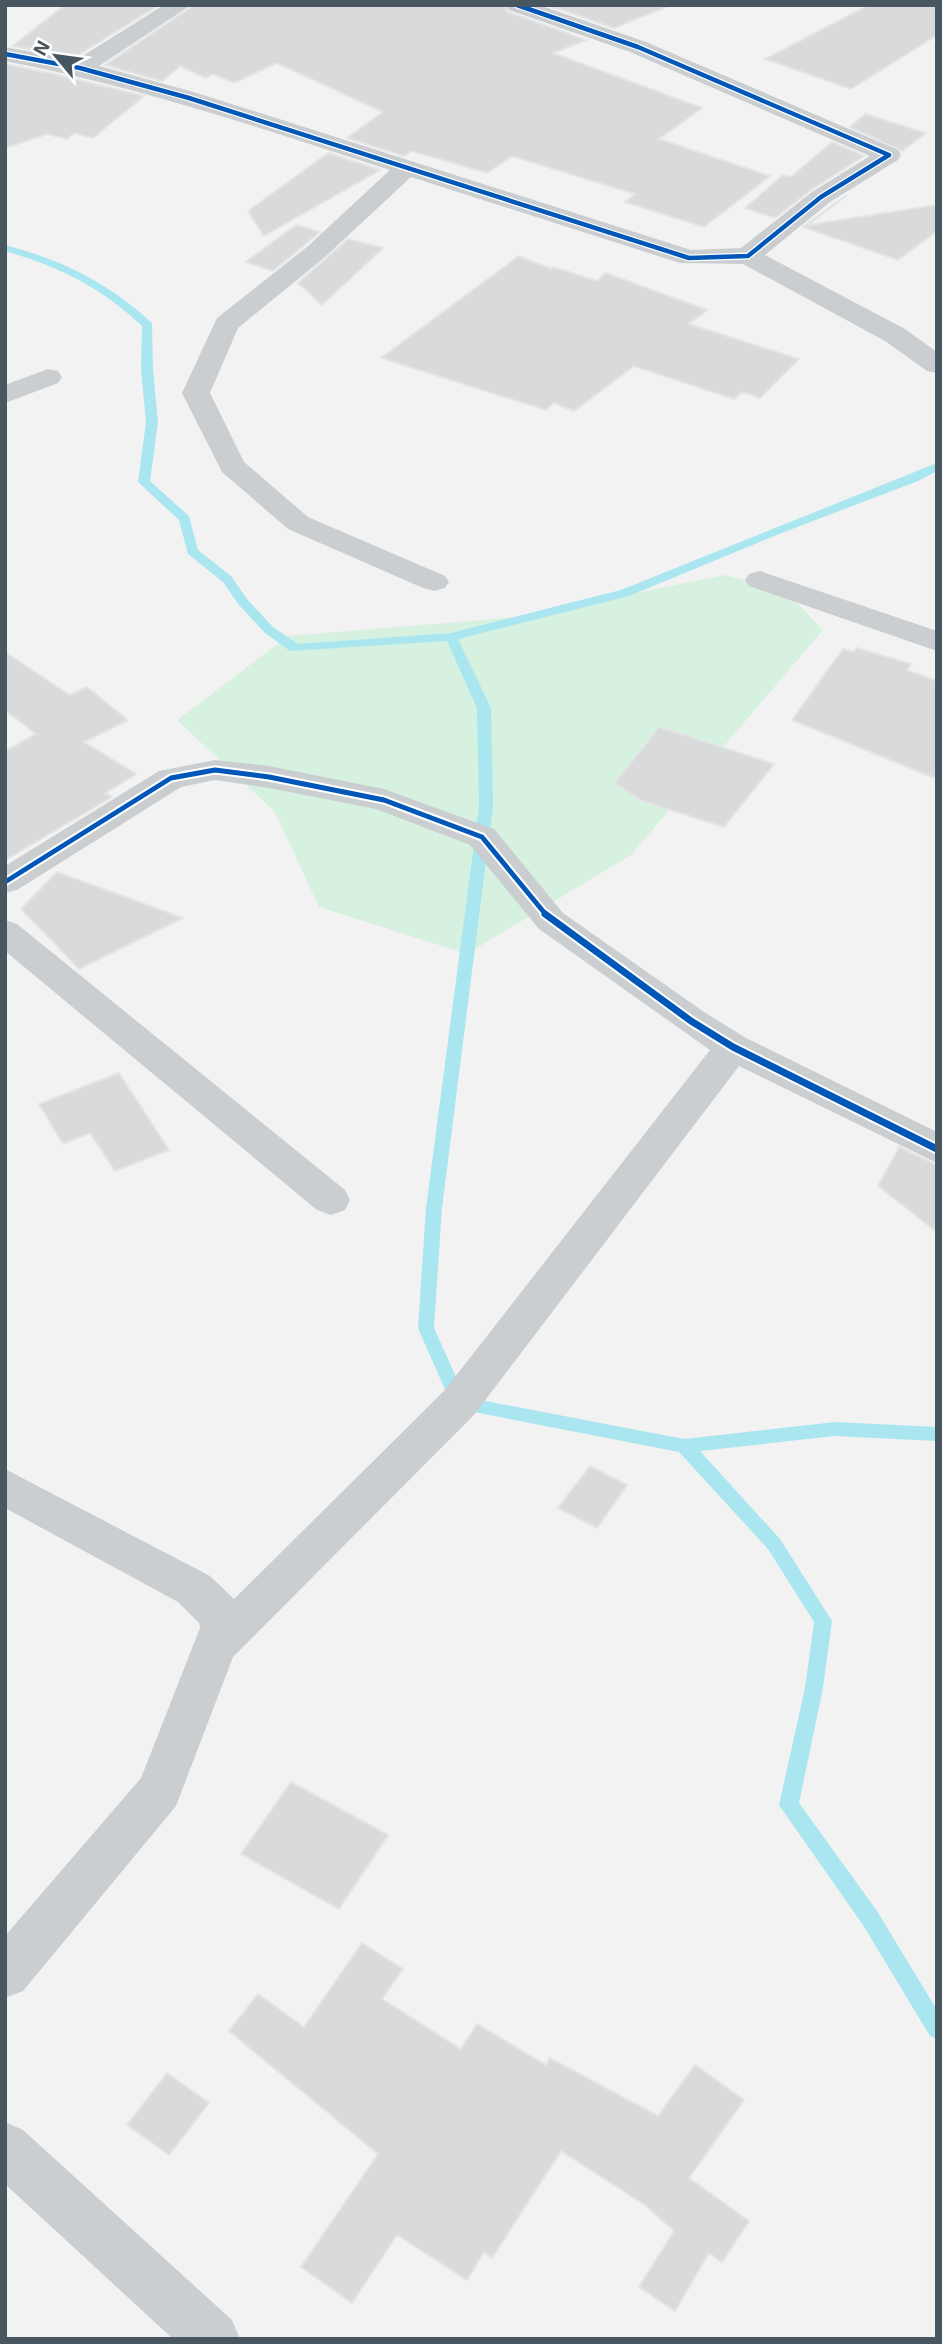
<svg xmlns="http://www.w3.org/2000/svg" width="942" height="2344" font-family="'Exo 2',sans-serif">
<rect width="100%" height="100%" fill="#f2f2f2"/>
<path fill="#d6f1df" d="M 724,575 L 784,590 L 823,630 L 631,855 L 467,954 L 319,907 L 275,812 L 177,720 L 288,636 L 520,617 Z"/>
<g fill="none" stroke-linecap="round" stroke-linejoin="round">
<path fill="#aae6f0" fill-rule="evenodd" d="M 5,245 C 62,260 109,283 152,323 L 153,369 L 158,422 L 150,481 L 189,516 L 198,550 L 231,576 L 247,599 L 273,627 L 298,644 L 451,633 L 621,590 L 937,463 L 937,471 L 918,481 L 779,534 L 629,596 L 458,639 L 491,708 L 493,806 L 442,1208 L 434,1328 L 465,1397 L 684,1439 L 835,1422 L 937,1427 L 937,1441 L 835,1436 L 700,1451 L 780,1539 L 832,1621 L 823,1688 L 799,1803 L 877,1911 L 937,2010 L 937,2039 L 930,2036 L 863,1925 L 779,1805 L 805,1688 L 814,1622 L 768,1549 L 679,1452 L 453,1408 L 418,1328 L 426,1208 L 479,806 L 477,708 L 447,641 L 290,651 L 265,633 L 239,605 L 223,582 L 188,554 L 179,520 L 138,482 L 146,422 L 141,369 L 142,326 C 102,288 58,266 5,251 Z"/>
</g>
<path fill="#d8dadb" stroke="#e4e4e5" stroke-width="2" d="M 65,5 L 159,5 L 75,57 L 13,46 Z
M 194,5 L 504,5 L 508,12 L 586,40 L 553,53 L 702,108 L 659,139 L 770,176 L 704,227 L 625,202 L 635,194 L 512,156 L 487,173 L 412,151 L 404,156 L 347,138 L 383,112 L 277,63 L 234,83 L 213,74 L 206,78 L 180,66 L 162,81 L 105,65 Z
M 548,5 L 666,5 L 666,7 L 614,28 Z
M 869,5 L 937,5 L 937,35 L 851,89 L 765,59 Z
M 5,64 L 54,74 L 144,96 L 93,138 L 74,133 L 67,139 L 47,134 L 5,148 Z
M 865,114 L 926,133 L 902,151 L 850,127 Z
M 832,142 L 864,156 L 811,190 L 775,218 L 745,208 L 783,175 L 791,177 Z
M 328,153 L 380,170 L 264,236 L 248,211 Z
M 847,195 L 808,225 L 937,205 L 937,231 L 898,260 L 803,227 Z
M 296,225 L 320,232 L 273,271 L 246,262 Z
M 348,239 L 383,248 L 322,305 L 298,283 Z
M 519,256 L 551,269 L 553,267 L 597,281 L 606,273 L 707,310 L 689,324 L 799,359 L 760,398 L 742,392 L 734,399 L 634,366 L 574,411 L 554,403 L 546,410 L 381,358 Z
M 857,648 L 911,664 L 907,670 L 937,681 L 937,779 L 792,720 L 843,649 L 854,652 Z
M 5,652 L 70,695 L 87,687 L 128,720 L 84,742 L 136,774 L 106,793 L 112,797 L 5,860 L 5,751 L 36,734 L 5,710 Z
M 659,727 L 774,764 L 724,827 L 640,800 L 615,783 Z
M 57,872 L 183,918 L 79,969 L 21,909 Z
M 119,1073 L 169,1150 L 115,1171 L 90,1133 L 63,1144 L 39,1104 Z
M 899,1147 L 937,1165 L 937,1232 L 878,1186 Z
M 590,1466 L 627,1485 L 597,1528 L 558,1508 Z
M 291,1782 L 388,1835 L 339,1909 L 241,1854 Z
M 362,1943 L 403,1969 L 382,1999 L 461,2049 L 477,2024 L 546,2065 L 550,2058 L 658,2116 L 695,2065 L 744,2100 L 689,2178 L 749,2221 L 722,2262 L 709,2253 L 675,2311 L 639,2287 L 674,2231 L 645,2205 L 561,2151 L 492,2258 L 484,2252 L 467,2280 L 397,2235 L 352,2303 L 301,2267 L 378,2154 L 229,2031 L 258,1994 L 304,2027 Z
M 167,2073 L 209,2103 L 169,2155 L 127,2125 Z"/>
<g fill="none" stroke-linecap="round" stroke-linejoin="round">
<path fill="#cbced0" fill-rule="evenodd" d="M 164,5 L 191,5 L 99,66 L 197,93 L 691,250 L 741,248 L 812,192 L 870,156 L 630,52 L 509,10 L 506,5 L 539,5 L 646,42 L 898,150 L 901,155 L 898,160 L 830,202 L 765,255 L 905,329 L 937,352 L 937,373 L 927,371 L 885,341 L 743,264 L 680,263 L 411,177 L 325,257 L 238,328 L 210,393 L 244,462 L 308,517 L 445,576 L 449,582 L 445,588 L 434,591 L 423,588 L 288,529 L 222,472 L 182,393 L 217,318 L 307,247 L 390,170 C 263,129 137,86 5,61 L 5,47 L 76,60 Z
M 48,369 L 58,371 L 62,377 L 58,383 L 5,403 L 5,385 Z
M 760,571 L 937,631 L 937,651 L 749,586 L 745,580 L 749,574 Z
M 215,760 L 269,766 L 384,789 L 494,829 L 563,913 L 704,1012 L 746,1038 L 937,1132 L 937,1163 L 739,1066 L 474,1415 L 233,1657 L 176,1806 L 23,1991 L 5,1998 L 5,1936 L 141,1778 L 200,1628 L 199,1623 L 178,1602 L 5,1508 L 5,1469 L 210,1576 L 234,1599 L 444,1391 L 710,1050 L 539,929 L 470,845 L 376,809 L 269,788 L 215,780 L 181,787 L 17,890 L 5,893 L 5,866 L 159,771 Z
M 5,920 L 17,924 L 345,1190 L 350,1200 L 345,1210 L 331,1215 L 317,1210 L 5,951 Z
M 5,2122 L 23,2130 L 232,2320 L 240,2339 L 173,2339 L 5,2184 Z"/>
<g stroke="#fff" stroke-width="7">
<path id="cycleway-far2" d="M 5,54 L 80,68 L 189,98 L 689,258 L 748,256 L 821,197 L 889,155 L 638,47 L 517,5"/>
</g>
<g stroke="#fff" stroke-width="9">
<path id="cycleway-far1" d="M 5,882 L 171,778 L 215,770 L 269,777 L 384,800 L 482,837 L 547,916"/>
</g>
<g stroke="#fff" stroke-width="11">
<path id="cycleway" d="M 545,914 L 691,1021 L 733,1047 L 937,1149"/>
</g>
<use href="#cycleway-far2" stroke="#0057b8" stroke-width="4.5"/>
<use href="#cycleway-far1" stroke="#0057b8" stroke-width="5"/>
<use href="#cycleway" stroke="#0057b8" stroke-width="7"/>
</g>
<rect width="942" height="2344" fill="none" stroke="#48565f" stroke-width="14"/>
<g transform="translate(56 56) rotate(299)" stroke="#ffffff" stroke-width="5" paint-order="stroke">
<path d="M0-5L12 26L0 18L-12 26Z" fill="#48565f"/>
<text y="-10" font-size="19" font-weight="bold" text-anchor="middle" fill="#48565f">N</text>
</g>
</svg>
